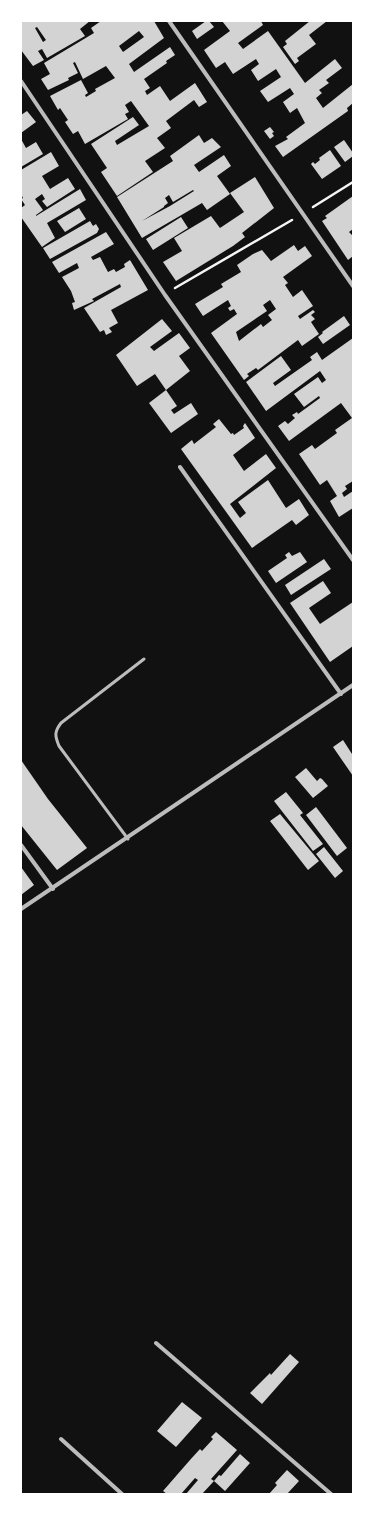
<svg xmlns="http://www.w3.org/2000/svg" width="374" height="1515" font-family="'Golos Text',sans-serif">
<rect width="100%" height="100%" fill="#111"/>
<path fill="#d3d3d3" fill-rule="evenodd" d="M 21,21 L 90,21 L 80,29 L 85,36 L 47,58 L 42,49 L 38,51 L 44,60 L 33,66 L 21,50 ZM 37,27 L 46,40 L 43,42 L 35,28 Z
M 101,21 L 154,21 L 164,38 L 129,64 L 134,72 L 170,47 L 175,55 L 166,61 L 167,63 L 144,79 L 150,88 L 145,91 L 147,95 L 160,86 L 170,101 L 195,83 L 207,102 L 199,107 L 194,100 L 166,121 L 171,128 L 157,138 L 165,148 L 145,161 L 153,172 L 117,196 L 101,172 L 107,168 L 91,144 L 133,117 L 139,125 L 115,141 L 117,145 L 149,126 L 131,101 L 125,105 L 129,112 L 125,114 L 128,119 L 85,144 L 78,131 L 73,134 L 65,122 L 68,120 L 60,108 L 58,110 L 50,96 L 81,80 L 88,93 L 85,95 L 86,97 L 96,91 L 95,89 L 115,78 L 106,66 L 83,79 L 75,62 L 73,63 L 78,73 L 68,78 L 69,80 L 48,90 L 41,79 L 50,74 L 44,63 L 94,33 L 91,28 ZM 139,31 L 144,37 L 123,52 L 119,46 Z
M 206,21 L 209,21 L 214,27 L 197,39 L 192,31 Z
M 222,21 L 261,21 L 263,25 L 238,43 L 243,49 L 268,31 L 305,83 L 335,59 L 342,68 L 326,80 L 329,83 L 319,90 L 322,93 L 316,98 L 323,108 L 353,84 L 353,103 L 347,108 L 348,111 L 283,157 L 275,146 L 288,139 L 286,137 L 305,123 L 297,108 L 290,113 L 283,102 L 294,94 L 290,88 L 268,102 L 260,91 L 281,77 L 276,69 L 258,81 L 251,70 L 259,64 L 256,59 L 233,74 L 225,62 L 216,68 L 204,50 L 230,31 Z
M 310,21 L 327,21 L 309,35 L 316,44 L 297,58 L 299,61 L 295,64 L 283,47 L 287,44 L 285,41 Z
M 27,111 L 36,122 L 21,133 L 21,115 Z
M 270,127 L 274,132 L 272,133 L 274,136 L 270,139 L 264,131 Z
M 199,135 L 204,143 L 212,138 L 221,147 L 194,165 L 199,172 L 224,155 L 231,166 L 217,176 L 230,194 L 207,210 L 202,203 L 142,238 L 117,197 L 173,161 L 170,156 ZM 193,190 L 194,191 L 170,206 L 142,221 L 164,207 L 164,206 L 168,203 L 165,198 L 169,195 L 173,202 Z
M 21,139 L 26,148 L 36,142 L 43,154 L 21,167 Z
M 344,140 L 353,153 L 353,156 L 345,162 L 334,147 Z
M 330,150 L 341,166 L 322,179 L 311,164 L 313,162 L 315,164 L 320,160 L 319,158 Z
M 51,152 L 59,166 L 42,176 L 50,189 L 68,178 L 75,189 L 47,207 L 42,201 L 45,199 L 42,194 L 35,199 L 43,210 L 36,215 L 36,216 L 80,189 L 86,200 L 47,223 L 55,238 L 42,247 L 21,217 L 21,208 L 25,205 L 21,199 L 23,198 L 21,194 L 21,170 Z
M 255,177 L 274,208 L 242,233 L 245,237 L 233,246 L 176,281 L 163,262 L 182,251 L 174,238 L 211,216 L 220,228 L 244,212 L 230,193 Z
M 353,196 L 353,229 L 349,232 L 352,235 L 353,234 L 353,256 L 348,260 L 322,221 L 327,218 L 325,216 Z
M 79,208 L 86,219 L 65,232 L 57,221 Z
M 181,217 L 188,228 L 153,250 L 146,239 Z
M 90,221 L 93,226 L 96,224 L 99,229 L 97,233 L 50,259 L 43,248 Z
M 106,232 L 114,244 L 91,257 L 93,260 L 100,257 L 108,272 L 114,269 L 116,272 L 125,267 L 124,264 L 130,260 L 148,290 L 111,310 L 118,323 L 109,328 L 112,332 L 106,335 L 104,330 L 100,332 L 84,308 L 121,287 L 120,284 L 92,299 L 94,301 L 74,310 L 72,303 L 75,302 L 71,291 L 62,277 L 79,268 L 77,263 L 59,273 L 52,262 Z
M 294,245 L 298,251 L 305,246 L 312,256 L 283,277 L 288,283 L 285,285 L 293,297 L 302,290 L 313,306 L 298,316 L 300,319 L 313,310 L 315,312 L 311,315 L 315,319 L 311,322 L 319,334 L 302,346 L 298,340 L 258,370 L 256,368 L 247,374 L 249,376 L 244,380 L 211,333 L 237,314 L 234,309 L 230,311 L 228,308 L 231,306 L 228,300 L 203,316 L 195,304 L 223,287 L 221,284 L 241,272 L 237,265 L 253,254 L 262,250 L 271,261 ZM 270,300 L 276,309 L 268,315 L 272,320 L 263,327 L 261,324 L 239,341 L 236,332 L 267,311 L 263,305 Z
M 344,316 L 350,325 L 323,344 L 318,337 L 323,333 L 322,332 Z
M 162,319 L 172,331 L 150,347 L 154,351 L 179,333 L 190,348 L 179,356 L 190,371 L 166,390 L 155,374 L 137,386 L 116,355 Z
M 353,338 L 353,392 L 352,393 L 353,395 L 353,481 L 345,486 L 347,489 L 342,493 L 344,497 L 353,491 L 353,508 L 339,517 L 330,501 L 337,496 L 327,480 L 320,485 L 299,454 L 312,445 L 315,449 L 337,433 L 335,430 L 352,418 L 341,403 L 289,441 L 278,426 L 285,421 L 288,424 L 295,418 L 292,415 L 297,412 L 298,414 L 320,398 L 319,396 L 304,407 L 294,394 L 318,377 L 322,383 L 326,380 L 320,371 L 266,411 L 246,382 L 281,356 L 291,370 L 273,383 L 275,386 L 312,360 L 310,357 L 317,352 L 322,360 Z
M 166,390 L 177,406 L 171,410 L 174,414 L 191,403 L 198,414 L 171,433 L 149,403 Z
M 219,419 L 231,434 L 233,433 L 234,435 L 244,428 L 243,426 L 245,423 L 255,438 L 233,455 L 244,471 L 266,454 L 276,468 L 230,504 L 240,518 L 246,513 L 238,502 L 268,480 L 286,508 L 299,499 L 309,515 L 296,525 L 292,520 L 252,548 L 181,449 L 192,440 L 194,444 L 216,427 L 213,424 Z
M 289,552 L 292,556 L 300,552 L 307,562 L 276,583 L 268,571 L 287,558 L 285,555 Z
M 324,559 L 331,569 L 291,595 L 285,585 Z
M 323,581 L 331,593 L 309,608 L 320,624 L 353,602 L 353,646 L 330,662 L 290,603 Z
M 343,740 L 352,754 L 353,776 L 333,747 Z
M 21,760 L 48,799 L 87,848 L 57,870 L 21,825 Z
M 306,768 L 317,781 L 320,778 L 322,779 L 328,786 L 313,798 L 295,777 Z
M 286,792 L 303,813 L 300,815 L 323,844 L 313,851 L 274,801 Z
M 316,807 L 347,848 L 337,856 L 306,815 Z
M 280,814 L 319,861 L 308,870 L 270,821 Z
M 324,847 L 343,871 L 335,878 L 316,854 Z
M 21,867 L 34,885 L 21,895 Z
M 290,1354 L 299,1362 L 262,1404 L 250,1393 L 270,1373 L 271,1375 Z
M 182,1402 L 202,1418 L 176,1447 L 157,1431 Z
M 216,1432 L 237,1450 L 211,1479 L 214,1481 L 202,1494 L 186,1494 L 198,1480 L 195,1478 L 181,1494 L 167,1494 L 163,1491 L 190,1460 L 200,1449 L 202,1451 L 213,1439 L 211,1437 Z
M 240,1454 L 250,1463 L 225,1491 L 214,1481 L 219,1475 L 221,1476 Z
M 287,1470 L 299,1481 L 287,1494 L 269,1494 L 277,1485 L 275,1483 Z"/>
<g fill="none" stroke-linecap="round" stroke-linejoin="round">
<path stroke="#f5f5f5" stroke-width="2.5" d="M 313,207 L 353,182
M 175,288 L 292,220"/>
<path stroke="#bcbcbc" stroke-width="3" d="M 128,839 L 59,746 C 55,736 54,732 61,723 L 144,659"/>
<path stroke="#bcbcbc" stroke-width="4" d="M 169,21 L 353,286
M 21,81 L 165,295 L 353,560
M 180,467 L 341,694
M 21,845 L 53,889
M 21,909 L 353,685
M 156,1343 L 331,1494
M 61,1439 L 122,1494"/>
</g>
<rect width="374" height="1515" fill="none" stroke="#ffffff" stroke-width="44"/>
</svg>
